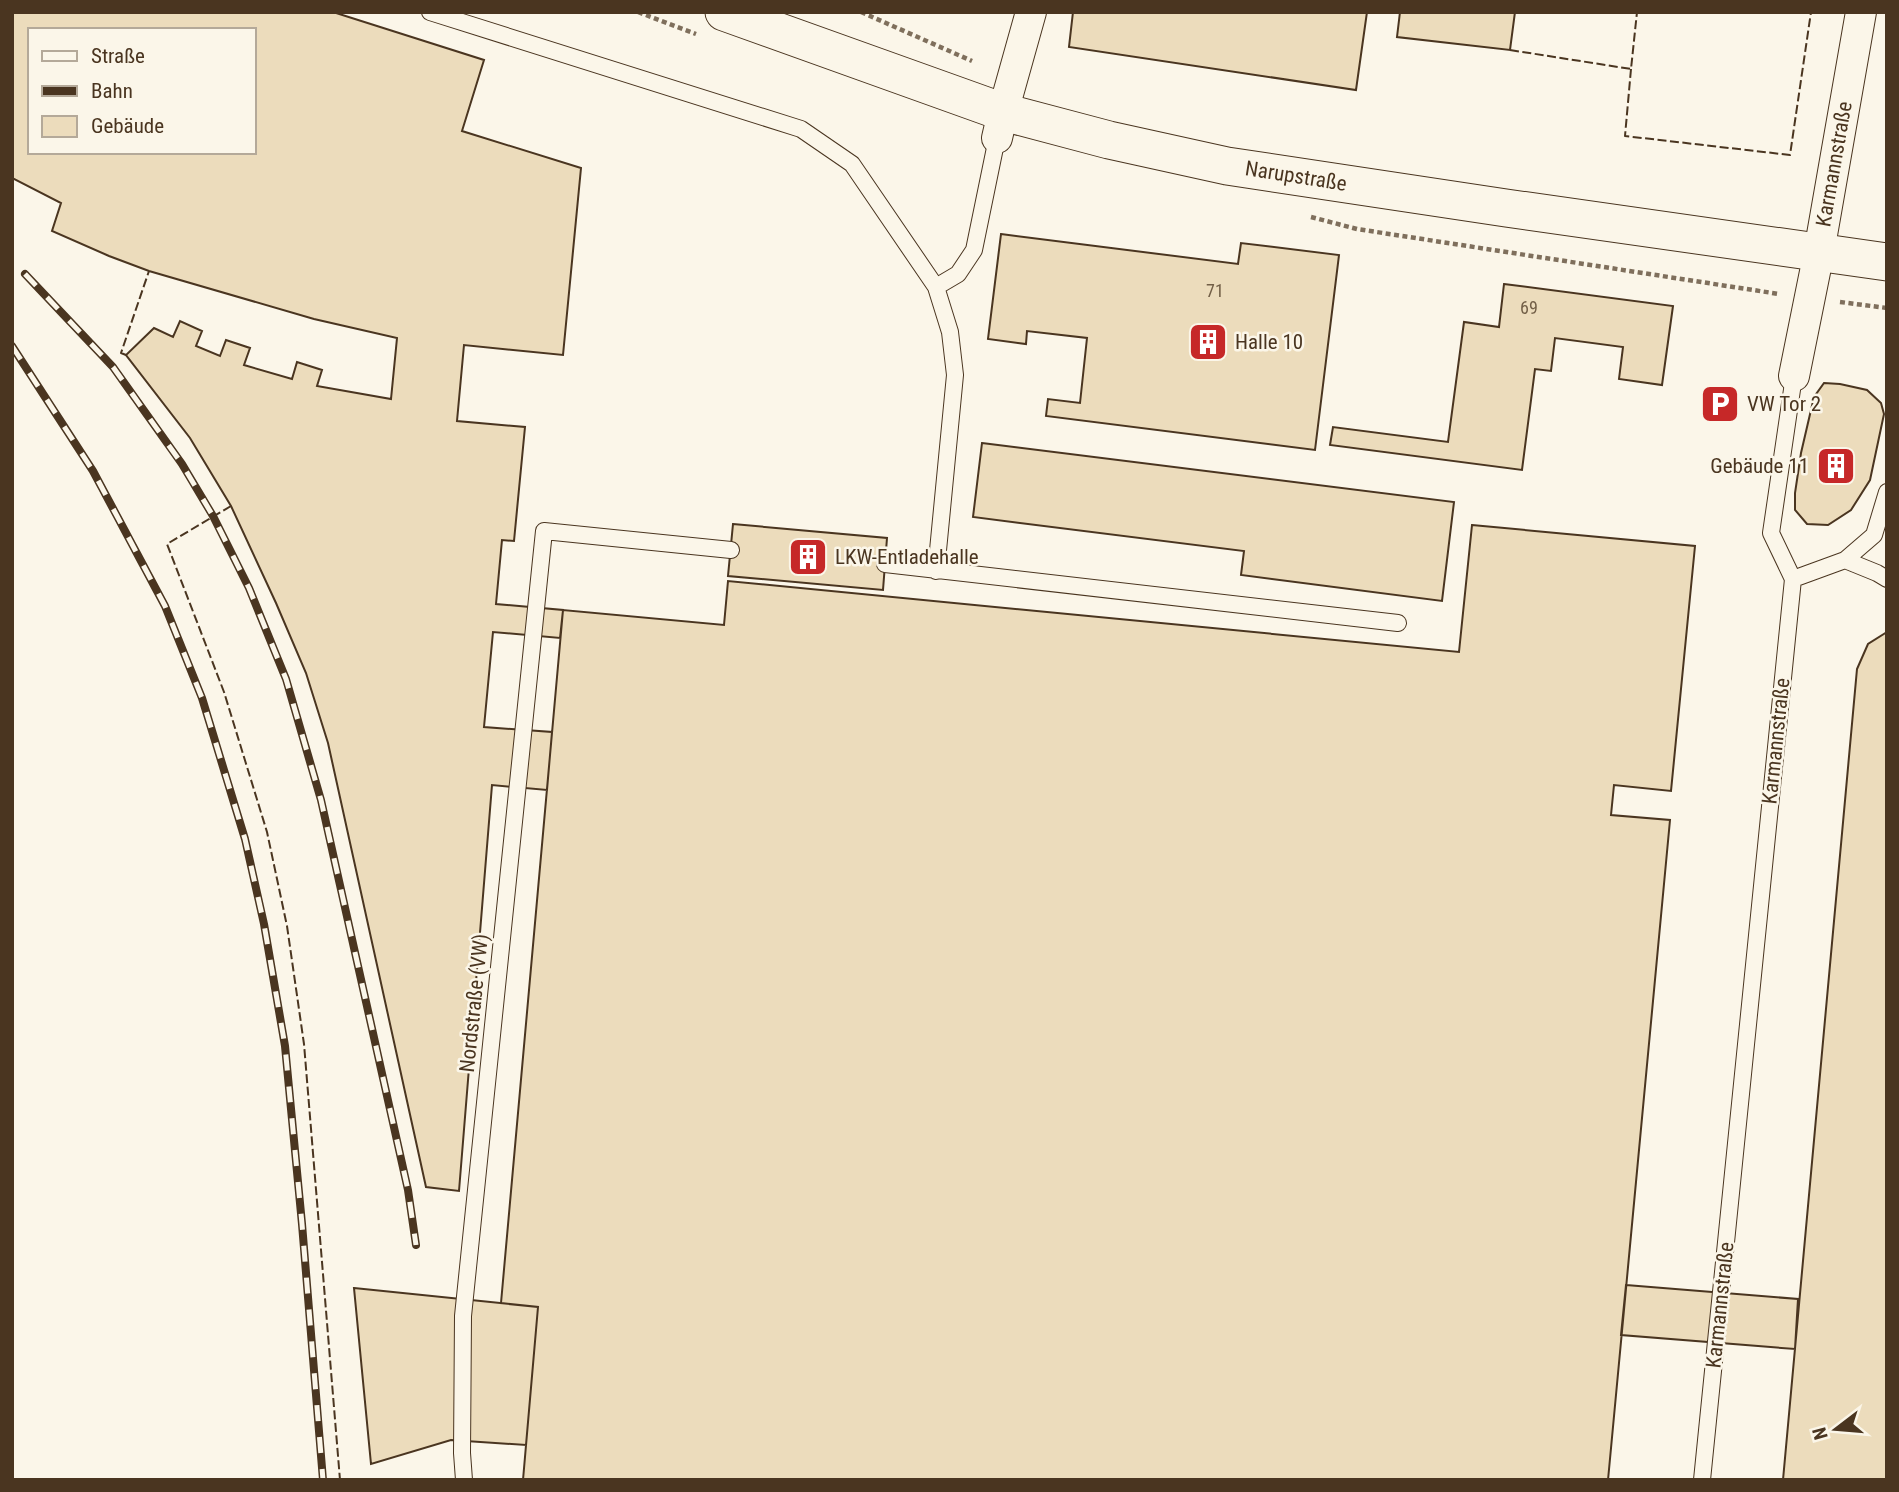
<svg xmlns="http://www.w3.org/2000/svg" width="1899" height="1492" font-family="'Roboto Condensed',sans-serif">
<rect width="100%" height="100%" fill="#fbf6e9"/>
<path fill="#ecdcbc" stroke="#4a3520" stroke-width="2" fill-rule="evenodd" d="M 12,12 L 333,12 L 484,60 L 462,131 L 581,168 L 563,355 L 464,345 L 457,421 L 525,427 L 514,541 L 502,540 L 496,604 L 563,610 L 560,638 L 493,632 L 484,727 L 552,732 L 547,790 L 492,785 L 459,1191 L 426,1187 L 328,743 L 306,673 L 276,603 L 231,506 L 190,438 L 126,355 L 154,328 L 173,337 L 180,321 L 202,331 L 196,346 L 220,356 L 226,340 L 250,348 L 244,365 L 292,379 L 297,362 L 322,370 L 317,386 L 391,399 L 397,338 L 314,319 L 149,271 L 109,256 L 52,231 L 61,203 L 12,178 ZM 30,30 L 254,30 L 254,152 L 30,152 Z
M 1073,12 L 1367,12 L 1356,90 L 1069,47 Z
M 1400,12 L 1515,12 L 1510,50 L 1397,37 Z
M 1001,234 L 1238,264 L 1241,243 L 1339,255 L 1315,450 L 1046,416 L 1048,399 L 1080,403 L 1087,338 L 1027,331 L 1026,344 L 988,339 Z
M 1504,284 L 1673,306 L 1662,385 L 1619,379 L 1623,347 L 1555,338 L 1551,371 L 1535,369 L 1522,470 L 1330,445 L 1333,427 L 1448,442 L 1464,322 L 1499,327 Z
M 1824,383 L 1840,384 L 1867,390 L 1881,403 L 1884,414 L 1870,480 L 1851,510 L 1828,525 L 1807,524 L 1795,510 L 1795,493 L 1801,453 L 1814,397 Z
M 982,443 L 1454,502 L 1442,601 L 1241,575 L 1244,551 L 973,517 Z
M 733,524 L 887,538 L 883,590 L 728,576 Z
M 1472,525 L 1695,546 L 1671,791 L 1614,785 L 1611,815 L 1670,820 L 1608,1480 L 523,1480 L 538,1307 L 501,1303 L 563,610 L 724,625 L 728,581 L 1459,652 Z
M 1887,632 L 1887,1480 L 1783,1480 L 1857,669 L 1868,644 Z
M 1626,1285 L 1798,1299 L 1795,1349 L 1621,1335 Z
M 354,1288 L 538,1307 L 526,1445 L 451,1440 L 371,1464 Z"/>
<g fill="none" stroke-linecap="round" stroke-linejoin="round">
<g stroke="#4a3520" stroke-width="18">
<path id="service" d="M 430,12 L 801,129 L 852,164 L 936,287 L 950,332 L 955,375 L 936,571
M 936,287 L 958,274 L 974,250 L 997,138
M 1845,560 L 1877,573 L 1887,579
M 885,564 L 1398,623
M 1793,579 L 1845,560 L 1874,535 L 1887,492
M 464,1480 L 462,1453 L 463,1316 L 544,531 L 731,550
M 1702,1480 L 1793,579 L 1771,533 L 1794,376"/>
</g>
<g stroke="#4a3520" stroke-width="32">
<path id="minor" d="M 997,138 L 1003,112 L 1031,12
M 1794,376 L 1819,252 L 1861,12"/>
</g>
<g stroke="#4a3520" stroke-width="39">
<path id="tertiary" d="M 724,12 L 1003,112 L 1109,140 L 1227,166 L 1506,208 L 1887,262"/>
</g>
<path stroke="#7f6f5c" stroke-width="4.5" stroke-dasharray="5 3.5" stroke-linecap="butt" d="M 638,12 L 696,34
M 861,12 L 972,61
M 1311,217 L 1357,229 L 1779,294
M 1840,302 L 1887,308"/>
<use href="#service" stroke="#fbf6e9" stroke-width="16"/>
<use href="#minor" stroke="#fbf6e9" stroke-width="30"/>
<use href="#tertiary" stroke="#fbf6e9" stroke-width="37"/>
<g stroke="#4a3520" stroke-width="8">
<path id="rail" d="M 25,274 L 113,367 L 182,464 L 213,516 L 249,588 L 286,679 L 321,800 L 408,1190 L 416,1245
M 12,346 L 93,471 L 165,606 L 202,698 L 245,839 L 264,924 L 285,1046 L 302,1224 L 323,1480"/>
</g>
<use href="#rail" stroke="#fbf6e9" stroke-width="5" stroke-dasharray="16" stroke-linecap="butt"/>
<path stroke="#4a3520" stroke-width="2" stroke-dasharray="9 3.5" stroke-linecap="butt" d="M 1510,50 L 1631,69 L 1637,12
M 1631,69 L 1625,136 L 1790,155 L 1811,12
M 126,355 L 121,353 L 149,271
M 231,506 L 167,544 L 224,692 L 267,832 L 287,926 L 304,1044 L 340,1480"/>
</g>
<defs>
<g id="building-square" transform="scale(2.0125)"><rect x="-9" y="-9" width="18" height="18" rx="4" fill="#c62828" stroke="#fbf6e9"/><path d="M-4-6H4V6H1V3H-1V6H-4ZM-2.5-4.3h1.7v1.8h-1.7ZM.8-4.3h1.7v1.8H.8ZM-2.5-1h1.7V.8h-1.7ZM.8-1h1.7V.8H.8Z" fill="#fff"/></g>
<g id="parking-square" transform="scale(2.0125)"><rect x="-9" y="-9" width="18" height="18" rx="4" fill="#c62828" stroke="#fbf6e9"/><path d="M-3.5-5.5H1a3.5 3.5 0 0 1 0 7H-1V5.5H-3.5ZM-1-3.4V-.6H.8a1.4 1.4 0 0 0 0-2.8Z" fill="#fff"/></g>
</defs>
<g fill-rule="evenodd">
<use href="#building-square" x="1208" y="342"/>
<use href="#parking-square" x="1720" y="404"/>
<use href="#building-square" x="1836" y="466"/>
<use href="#building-square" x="808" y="557"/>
</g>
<g text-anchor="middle" stroke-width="5" stroke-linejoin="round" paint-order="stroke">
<g font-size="18" fill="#725f47">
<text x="1215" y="297">71</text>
<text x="1529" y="314">69</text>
</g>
<g font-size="21" fill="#4a3520" stroke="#fbf6e9">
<text transform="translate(1834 164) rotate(-80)" y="7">Karmannstraße</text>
<text transform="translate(1296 176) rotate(9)" y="7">Narupstraße</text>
<text transform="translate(1776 741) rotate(-84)" y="7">Karmannstraße</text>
<text transform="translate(474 1003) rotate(-84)" y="7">Nordstraße (VW)</text>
<text transform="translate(1720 1305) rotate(-84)" y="7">Karmannstraße</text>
</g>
<g font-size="21" fill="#4a3520" stroke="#fbf6e9" text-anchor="start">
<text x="1235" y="349">Halle 10</text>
<text x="1747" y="411">VW Tor 2</text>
<text x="1809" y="473" text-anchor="end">Gebäude 11</text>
<text x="835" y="564">LKW-Entladehalle</text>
</g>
</g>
<rect width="1899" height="1492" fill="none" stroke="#4a3520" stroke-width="28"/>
<rect x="28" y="28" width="228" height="126" fill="#fbf6e9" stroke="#b4a999" stroke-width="2"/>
<rect x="42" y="51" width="35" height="10" fill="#fbf6e9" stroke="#b4a999" stroke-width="2"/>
<text x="91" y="63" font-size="21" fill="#4a3520">Straße</text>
<rect x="42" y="86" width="35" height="10" fill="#4a3520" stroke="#b4a999" stroke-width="2"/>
<text x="91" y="98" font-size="21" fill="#4a3520">Bahn</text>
<rect x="42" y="116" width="35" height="21" fill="#ecdcbc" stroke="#b4a999" stroke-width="2"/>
<text x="91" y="133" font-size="21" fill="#4a3520">Gebäude</text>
<g transform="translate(1836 1429) rotate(254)" stroke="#fbf6e9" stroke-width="5" paint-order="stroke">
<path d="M0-5L12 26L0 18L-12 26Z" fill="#4a3520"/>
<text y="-10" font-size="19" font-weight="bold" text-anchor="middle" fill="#4a3520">N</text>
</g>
</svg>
